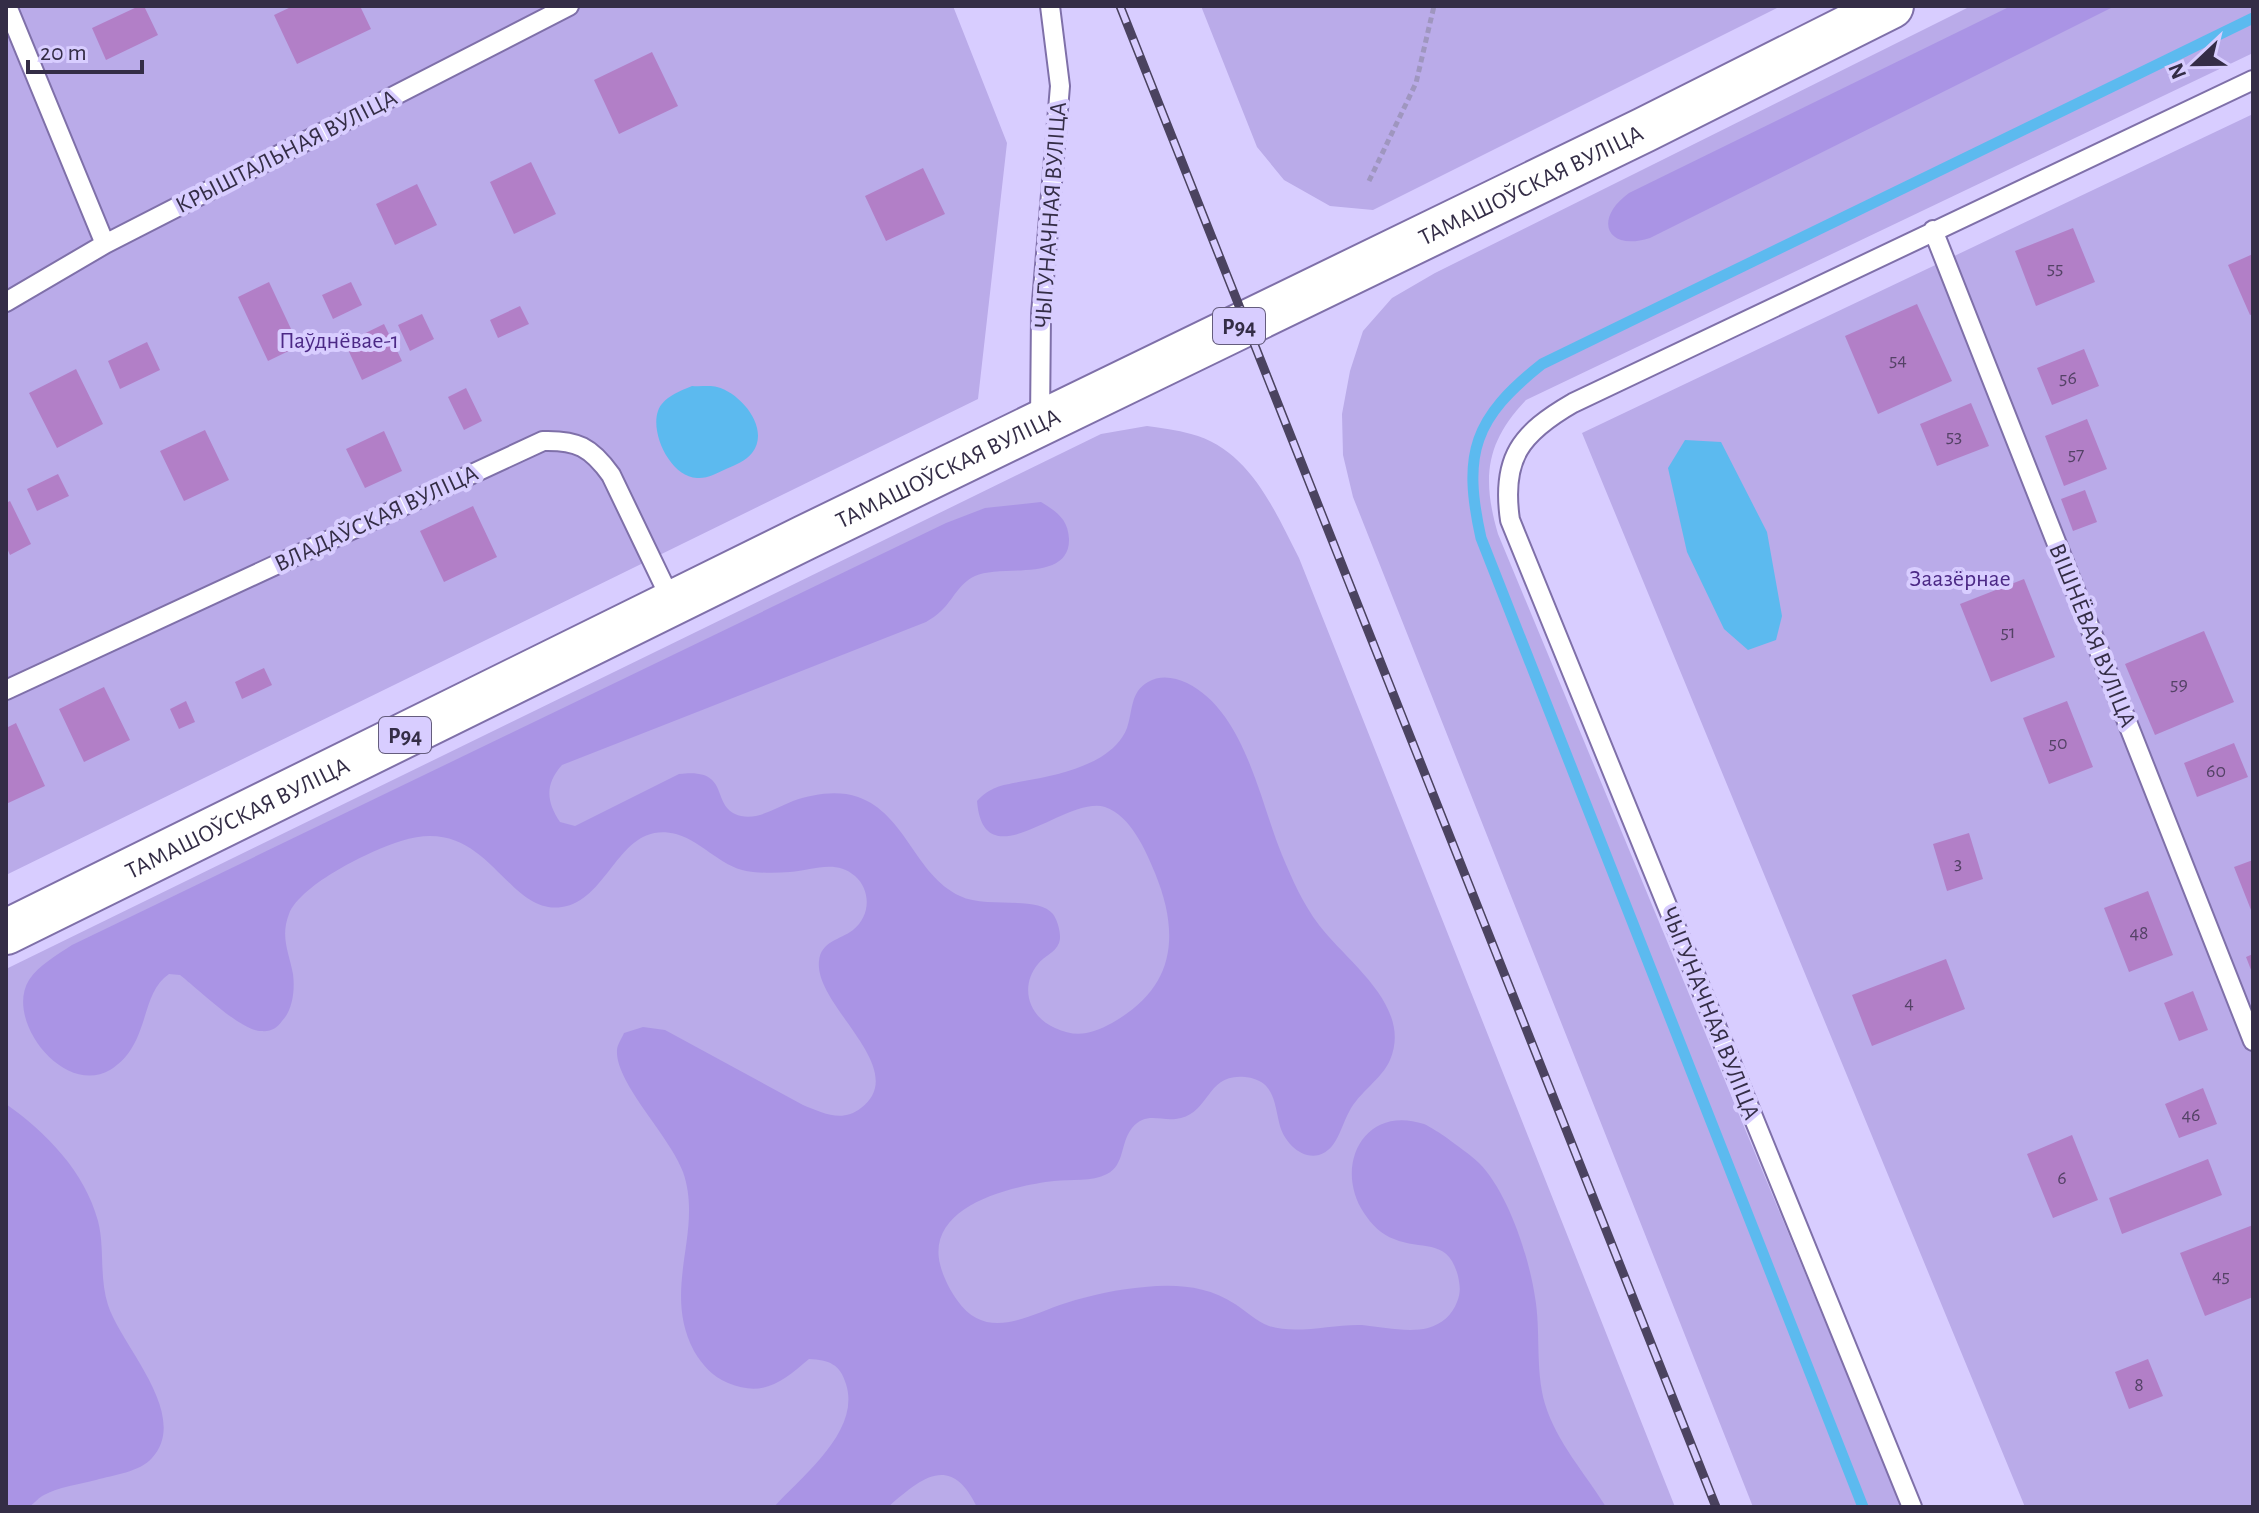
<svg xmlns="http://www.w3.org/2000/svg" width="2259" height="1513" font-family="'Alegreya Sans',sans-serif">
<rect width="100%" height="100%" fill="#d8cdff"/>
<path fill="#baabe9" d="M 6,6 L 953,6 L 1007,143 L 978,399 L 6,875 Z
M 1201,6 L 1781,6 L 1373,210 L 1330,206 L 1284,180 L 1257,147 Z
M 1971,6 L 2253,6 L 2253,53 L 1526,400 C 1485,443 1482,479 1498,534 L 1902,1507 L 1753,1507 L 1353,497 L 1343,455 L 1342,414 L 1350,371 L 1363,331 L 1392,298 L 1435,273 Z
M 2253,114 L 2253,1507 L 2025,1507 L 1582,433 Z
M 1147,426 C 1161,428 1177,430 1191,434 C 1249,449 1274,509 1299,558 L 1675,1507 L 6,1507 L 6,969 L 1101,434 Z"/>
<path fill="#aa94e5" d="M 2011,6 L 2115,6 L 1650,238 C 1606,252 1593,219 1629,193 Z
M 1041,502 C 1057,512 1068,519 1069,539 C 1070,583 1000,564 975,576 C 958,584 954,599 941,611 C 937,615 931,619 926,622 L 562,765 C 545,784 546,801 560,822 L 575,826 L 679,774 C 734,767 708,808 741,816 C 759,820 777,807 793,801 C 814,794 837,790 858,797 C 906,814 915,875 960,896 C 986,909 1038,895 1053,914 C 1058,921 1062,936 1059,943 C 1055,953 1044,956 1038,964 C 1019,987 1029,1017 1055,1028 C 1076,1038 1092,1034 1112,1023 C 1174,988 1181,937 1155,873 C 1146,851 1131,816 1105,807 C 1065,795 984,883 977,801 C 992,785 1004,785 1024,781 C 1049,777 1079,770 1101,757 C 1112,750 1122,741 1127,728 C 1133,711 1130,692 1148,682 C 1160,675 1174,677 1187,683 C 1245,712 1259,799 1282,855 C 1292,879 1303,904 1319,925 C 1347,962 1413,1006 1390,1060 C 1382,1079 1359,1092 1349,1112 C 1341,1126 1337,1150 1319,1155 C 1301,1160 1284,1141 1280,1126 C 1274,1103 1275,1080 1245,1077 C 1207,1073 1210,1111 1181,1118 C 1162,1123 1147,1110 1132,1128 C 1120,1143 1125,1165 1107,1174 C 1092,1182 1071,1179 1054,1181 C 1011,1186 926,1206 940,1264 C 943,1277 950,1290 957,1300 C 987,1343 1028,1315 1066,1303 C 1091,1295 1119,1289 1145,1287 C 1177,1284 1207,1286 1235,1304 C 1246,1311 1256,1321 1269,1326 C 1297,1335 1332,1324 1362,1325 C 1383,1327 1408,1333 1428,1328 C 1442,1324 1452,1315 1457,1302 C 1461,1292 1460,1286 1458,1276 C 1448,1237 1422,1251 1394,1239 C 1382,1235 1371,1224 1364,1213 C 1333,1166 1364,1104 1424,1124 C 1431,1127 1441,1134 1447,1138 C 1457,1146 1470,1154 1479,1163 C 1508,1192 1529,1257 1535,1297 C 1541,1332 1535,1369 1545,1404 C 1557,1443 1585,1473 1606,1507 L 977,1507 C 951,1453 922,1477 888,1507 L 774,1507 C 803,1475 861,1431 846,1384 C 840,1364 829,1360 809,1359 C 783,1381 764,1398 728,1383 C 712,1376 703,1366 694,1351 C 661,1288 704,1232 683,1172 C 670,1136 615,1083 617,1050 C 617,1045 622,1038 624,1033 L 643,1027 L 665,1030 L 803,1105 C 823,1113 842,1123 861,1108 C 912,1069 814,1006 819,961 C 821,941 840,940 853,930 C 871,916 871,890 855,876 C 836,859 812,870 790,872 C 778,873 765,873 753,872 C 723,870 704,842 676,834 C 619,819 610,900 562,907 C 505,916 488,812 401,841 C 371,850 301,884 289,914 C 280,937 289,952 293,974 C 295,989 293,1010 282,1021 C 277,1028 271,1032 261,1031 C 241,1031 198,989 180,975 L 169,974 C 139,994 151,1045 110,1070 C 64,1097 4,1020 29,980 C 39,965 57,955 72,945 L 946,523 L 985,508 Z
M 6,1104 C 46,1132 85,1172 98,1221 C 105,1248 99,1277 108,1305 C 121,1346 191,1415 152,1458 C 140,1472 113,1475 96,1480 C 80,1484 59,1487 44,1495 C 39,1497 35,1503 30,1506 C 24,1509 13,1507 6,1507 Z"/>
<path fill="#5cbaef" d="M 692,386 C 700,387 710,385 717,387 C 741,393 771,429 752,453 C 746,461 735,465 726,469 C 717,473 707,479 697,478 C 671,477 650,434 658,411 C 663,397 680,391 692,386 Z
M 1685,440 L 1721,442 L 1767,532 L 1782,616 L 1776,640 L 1748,650 L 1724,629 L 1687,552 L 1668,468 Z"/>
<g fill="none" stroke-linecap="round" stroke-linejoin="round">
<path stroke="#5cbaef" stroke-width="11" d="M 1863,1507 L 1481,538 C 1462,453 1474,418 1542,364 L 2253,18"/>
</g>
<path fill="#b27fc7" d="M 139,6 L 144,6 L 158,35 L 106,60 L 92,28 Z
M 293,6 L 360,6 L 371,29 L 297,64 L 274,15 Z
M 652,52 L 678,106 L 619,134 L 594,80 Z
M 531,162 L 556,214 L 514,234 L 490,182 Z
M 923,168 L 945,214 L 886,241 L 865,196 Z
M 417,184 L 437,225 L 395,245 L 376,204 Z
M 2073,228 L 2095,282 L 2036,306 L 2015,251 Z
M 2253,254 L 2253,314 L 2250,315 L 2228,265 Z
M 269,282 L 299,346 L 268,361 L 238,297 Z
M 351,282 L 362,305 L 333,319 L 322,295 Z
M 1917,304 L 1952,381 L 1878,414 L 1845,336 Z
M 520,306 L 529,324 L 498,338 L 490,320 Z
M 422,314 L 434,339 L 410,351 L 398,325 Z
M 384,324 L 402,361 L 362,380 L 345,343 Z
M 147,342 L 160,370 L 120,389 L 108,361 Z
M 2084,349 L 2099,386 L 2052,405 L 2037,368 Z
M 76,369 L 103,424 L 57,448 L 29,393 Z
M 466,388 L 482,421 L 464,430 L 448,397 Z
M 1971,403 L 1989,446 L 1937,466 L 1920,424 Z
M 2087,419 L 2107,469 L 2064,486 L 2045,436 Z
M 205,430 L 229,480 L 184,501 L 160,451 Z
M 384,431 L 402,471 L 365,488 L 346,449 Z
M 58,474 L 69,496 L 37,511 L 27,489 Z
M 2085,490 L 2097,522 L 2073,531 L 2061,499 Z
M 10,501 L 31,544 L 10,555 L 6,546 L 6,503 Z
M 473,506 L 497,557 L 444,582 L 420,531 Z
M 2024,579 L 2055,657 L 1991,682 L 1960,604 Z
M 2204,631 L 2234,702 L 2155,735 L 2125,664 Z
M 264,668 L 272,685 L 242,699 L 235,682 Z
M 104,687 L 130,740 L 84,762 L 59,709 Z
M 186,701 L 195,722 L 179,729 L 170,709 Z
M 2067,701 L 2093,767 L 2049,784 L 2023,718 Z
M 16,723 L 45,786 L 6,804 L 6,728 Z
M 2234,743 L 2248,777 L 2197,797 L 2184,763 Z
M 1969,833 L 1983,879 L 1947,891 L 1933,844 Z
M 2253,860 L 2253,915 L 2234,867 Z
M 2148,891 L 2173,955 L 2129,972 L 2104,908 Z
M 2253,954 L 2253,975 L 2246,957 Z
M 1946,959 L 1965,1009 L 1872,1046 L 1852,995 Z
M 2193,991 L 2208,1030 L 2179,1041 L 2164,1003 Z
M 2203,1088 L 2217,1124 L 2179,1138 L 2165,1104 Z
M 2072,1135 L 2098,1200 L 2053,1218 L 2027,1154 Z
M 2208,1159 L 2222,1195 L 2122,1234 L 2109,1198 Z
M 2253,1225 L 2253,1297 L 2205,1316 L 2180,1253 Z
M 2148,1359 L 2163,1396 L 2129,1409 L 2115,1372 Z"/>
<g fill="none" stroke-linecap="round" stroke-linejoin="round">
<g stroke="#7f70a9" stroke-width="22">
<path id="service" d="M 7,6 L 105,244
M 1933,230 L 2253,1041
M 6,302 L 105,244 L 569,6
M 1040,421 L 1041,314 L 1060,86 L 1050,6
M 6,690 L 543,441 C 577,440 591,447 611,475 L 673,604
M 1912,1507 L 1510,520 C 1501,458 1521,433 1573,403 L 2253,80"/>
</g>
<g stroke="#7f70a9" stroke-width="48">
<g id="primary">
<path id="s1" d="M 6,932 L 804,538 L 1644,130 L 1891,6"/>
</g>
</g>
<path stroke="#9f96bf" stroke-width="5" stroke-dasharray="6 4" stroke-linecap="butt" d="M 1369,181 L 1416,83 L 1434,6"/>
<use href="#service" stroke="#fff" stroke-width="18"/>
<use href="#primary" stroke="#fff" stroke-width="44"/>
<g stroke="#4b4360" stroke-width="9">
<path id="rail" d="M 1120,6 L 1716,1507"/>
</g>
<use href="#rail" stroke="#d8cdff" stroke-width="6" stroke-dasharray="18" stroke-linecap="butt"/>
</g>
<g text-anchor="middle" stroke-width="8" stroke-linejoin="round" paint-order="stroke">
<g font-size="20" fill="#544266">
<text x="2055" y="274">55</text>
<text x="1898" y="366">54</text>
<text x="2068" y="384">56</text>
<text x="1954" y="442">53</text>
<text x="2076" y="460">57</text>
<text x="2008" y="638">51</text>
<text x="2179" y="690">59</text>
<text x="2058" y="749">50</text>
<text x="2216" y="777">60</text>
<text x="1958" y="869">3</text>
<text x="2139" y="939">48</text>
<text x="1909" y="1009">4</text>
<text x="2191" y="1121">46</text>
<text x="2062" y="1184">6</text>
<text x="2221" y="1282">45</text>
<text x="2139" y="1391">8</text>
</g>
<g fill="#d8cdff" stroke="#655d7e" stroke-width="2">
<rect x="1213" y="308" width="52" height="36" rx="6"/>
<rect x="379" y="717" width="52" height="36" rx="6"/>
</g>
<g font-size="22" font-weight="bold" fill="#342d46">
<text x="1239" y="334">Р94</text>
<text x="405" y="743">Р94</text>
</g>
<g font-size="24" fill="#342d46" stroke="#d8cdff">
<text transform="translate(286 151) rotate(-27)" y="8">КРЫШТАЛЬНАЯ ВУЛІЦА</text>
<text dy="8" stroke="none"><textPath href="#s1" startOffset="1698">ТАМАШОЎСКАЯ ВУЛІЦА</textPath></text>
<text transform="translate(1050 215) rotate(-86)" y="8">ЧЫГУНАЧНАЯ ВУЛІЦА</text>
<text dy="8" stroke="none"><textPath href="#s1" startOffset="1050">ТАМАШОЎСКАЯ ВУЛІЦА</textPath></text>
<text transform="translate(376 518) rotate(-25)" y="8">ВЛАДАЎСКАЯ ВУЛІЦА</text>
<text transform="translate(2093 635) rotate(68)" y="8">ВІШНЁВАЯ ВУЛІЦА</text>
<text dy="8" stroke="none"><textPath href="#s1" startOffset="258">ТАМАШОЎСКАЯ ВУЛІЦА</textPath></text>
<text transform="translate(1711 1013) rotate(68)" y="8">ЧЫГУНАЧНАЯ ВУЛІЦА</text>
</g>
<g font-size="24" fill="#4c2986" stroke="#d8cdff">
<text x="339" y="348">Паўднёвае-1</text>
<text x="1960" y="586">Заазёрнае</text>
</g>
</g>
<rect width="2259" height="1513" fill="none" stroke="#342d46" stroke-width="16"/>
<g transform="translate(2195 64) rotate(248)" stroke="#d8cdff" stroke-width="6" paint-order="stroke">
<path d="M0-6L14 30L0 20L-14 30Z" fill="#342d46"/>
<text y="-12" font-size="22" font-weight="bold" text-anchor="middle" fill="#342d46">N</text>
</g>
<path d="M28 60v12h114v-12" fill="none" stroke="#342d46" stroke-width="4"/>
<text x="40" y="60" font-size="24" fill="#342d46" stroke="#d8cdff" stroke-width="6" paint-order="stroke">20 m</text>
</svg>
